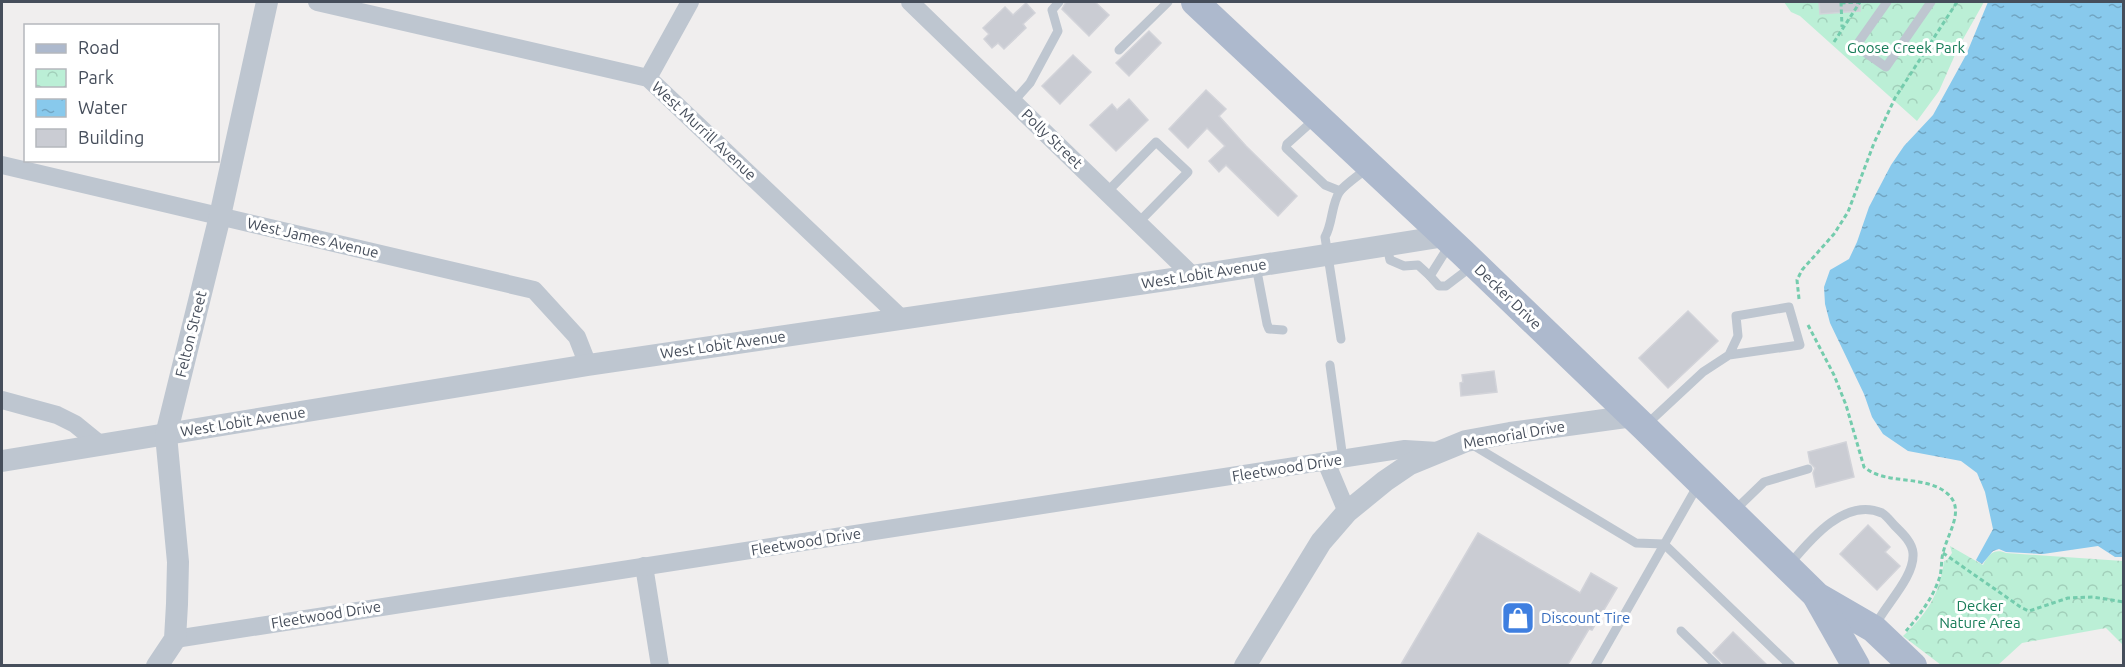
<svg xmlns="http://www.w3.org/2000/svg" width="2125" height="667" font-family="Ubuntu,sans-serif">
	<defs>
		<pattern id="park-crowns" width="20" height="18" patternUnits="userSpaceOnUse" patternTransform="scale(1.5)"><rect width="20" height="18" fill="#bbefd6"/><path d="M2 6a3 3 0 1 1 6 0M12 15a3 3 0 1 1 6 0" fill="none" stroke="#a2cfba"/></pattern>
		<pattern id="water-ripples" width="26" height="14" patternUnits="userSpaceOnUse" patternTransform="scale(1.5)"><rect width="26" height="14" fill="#88c9ec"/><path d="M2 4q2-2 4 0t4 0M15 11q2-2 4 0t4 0" fill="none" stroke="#71a5c2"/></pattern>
	</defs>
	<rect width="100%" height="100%" fill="#f0eeee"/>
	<g fill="url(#park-crowns)">
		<path d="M1784,2H1984L1958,48L1939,91L1917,121L1800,16L1791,12Z"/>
		<path d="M1950,546L1983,565C1988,555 1994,548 2006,553L2123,561V645L2106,628L2022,643L1998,665H1941L1903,636C1927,614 1940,594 1944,561L1947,560L1952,553Z"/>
	</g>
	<path fill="url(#water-ripples)" d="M1988,2H2123V557H2115L2098,546L2043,554L2006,552L1999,549L1993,551L1982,564L1976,560L1993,529L1985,492L1977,473L1961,461L1908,451L1883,434L1872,417L1864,394L1830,323L1825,304L1824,287L1830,270L1849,259L1857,242L1869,207L1891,165L1904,146L1933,115L1966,55Z"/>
	<g fill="#caccd3" stroke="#d2d3d9" stroke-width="1.5">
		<path d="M1066,2H1095L1109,15L1089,36L1062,9Z"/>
		<path d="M1819,2H1860V11L1820,14Z"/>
		<path d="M1026,3L1035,13L1023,24L1026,28L1004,49L998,43L992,48L984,39L989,34L983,28L1005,7L1013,15Z"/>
		<path d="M1149,31L1161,43L1129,76L1116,63Z"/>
		<path d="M1073,55L1091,72L1060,104L1042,86Z"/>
		<path d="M1206,90L1226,109L1219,116L1246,146L1297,196L1278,216L1226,165L1219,172L1209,161L1225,146L1207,128L1188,148L1169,129Z"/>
		<path d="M1129,99L1148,120L1116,151L1090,125L1112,104L1117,110Z"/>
		<path d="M1688,311L1718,341L1668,388L1639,358Z"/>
		<path d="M1494,371L1497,392L1461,396L1460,383L1463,382L1462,375Z"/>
		<path d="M1846,442L1854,477L1816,487L1813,473L1815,468L1810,463L1808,452Z"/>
		<path d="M1868,525L1890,547L1885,552L1900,566L1877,590L1840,554Z"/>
		<path d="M1478,533L1580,593L1591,573L1617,588L1592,630L1589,629L1567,666H1400Z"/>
		<path d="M1733,632L1768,666H1726L1713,653Z"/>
	</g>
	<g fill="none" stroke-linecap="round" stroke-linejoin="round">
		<g stroke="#74ccad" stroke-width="3" stroke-dasharray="4.5 3" stroke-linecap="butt">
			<path d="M1841,2L1842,27"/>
			<path d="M1841,3L1859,2"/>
			<path d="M1834,42L1860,2"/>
			<path d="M1799,299L1797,280L1802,270L1834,234L1848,212L1874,143L1895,98L1957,2"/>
			<path d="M1808,325L1834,375L1846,405L1864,467C1885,484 1915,476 1939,488C1970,504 1949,529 1943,553C1941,560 1942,568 1940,576C1934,596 1920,615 1906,631"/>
			<path d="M1943,553L2022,608L2029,611L2068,598L2093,597L2124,602"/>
		</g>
		<g stroke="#bec6d0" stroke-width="9">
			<path d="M1887,2L1856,46L1886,67L1931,2"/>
			<path d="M1119,50L1168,2"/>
			<path d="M1013,102L1030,83L1058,31L1052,10L1059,2"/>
			<path d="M1316,118L1287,144L1286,148L1325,185L1340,191"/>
			<path d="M1107,192L1156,142L1188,172L1138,223"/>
			<path d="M1387,246L1390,260L1404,266L1418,265L1430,276L1450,244"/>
			<path d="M1256,266L1267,324L1269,329L1283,330"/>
			<path d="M1430,276L1439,286H1446L1471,267"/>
			<path d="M1341,339L1325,237C1333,223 1331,204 1340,191C1347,183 1358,176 1366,169"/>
			<path d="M1330,365L1343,459"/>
			<path d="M1646,425L1703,372L1729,355L1738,336L1736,316L1789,307L1800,345L1729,355"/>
			<path d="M1471,444L1636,543L1664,544L1791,666"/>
			<path d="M1734,511L1764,482L1808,469"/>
			<path d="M1790,564C1810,540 1845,497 1882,513C1887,516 1891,522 1895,526C1902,533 1912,542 1913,553C1915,577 1885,605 1875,626"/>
			<path d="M1681,631L1717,666"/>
			<path d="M1595,666L1698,485"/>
		</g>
		<g stroke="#bec6d0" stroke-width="18">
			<path d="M317,2L648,78L902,319"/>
			<path d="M910,2L1193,276"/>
			<path d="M648,78L690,2"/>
			<path d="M2,165L534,290L577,337L588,365"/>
			<path d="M2,400L57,415L75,424L102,446"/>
			<path d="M1326,462L1347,512"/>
			<path d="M644,566L660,666"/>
			<path d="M175,639L1405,449L1438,451"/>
		</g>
		<g stroke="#bec6d0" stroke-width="22">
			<path d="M2,461L588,365L1193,276L1445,236"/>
			<path d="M157,666L175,639L177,604L178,562L166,435L220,216L267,2"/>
			<path d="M1245,666L1321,542L1347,512L1385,481L1410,464L1466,441L1510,433L1633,416"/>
		</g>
		<g stroke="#adb9cd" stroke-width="28">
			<path d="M1195,2L1463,253L1644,427L1817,596L1874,629L1913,666"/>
			<path d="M1817,597L1856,666"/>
		</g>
	</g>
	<defs>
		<g id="shop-square" transform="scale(1.725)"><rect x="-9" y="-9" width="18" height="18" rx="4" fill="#3f7fe0" stroke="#fff"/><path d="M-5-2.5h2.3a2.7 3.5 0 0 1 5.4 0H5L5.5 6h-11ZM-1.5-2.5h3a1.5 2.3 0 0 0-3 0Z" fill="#fff"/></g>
	</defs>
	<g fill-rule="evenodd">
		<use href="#shop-square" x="1518" y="618"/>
	</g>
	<g text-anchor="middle" stroke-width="6" stroke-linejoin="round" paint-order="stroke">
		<g font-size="15" fill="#177c58" stroke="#fff">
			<text x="1906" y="53">Goose Creek Park</text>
			<text x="1980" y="611">Decker<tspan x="1980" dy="17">Nature Area</tspan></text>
		</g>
		<g font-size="15" fill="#464e5b" stroke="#fff">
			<text transform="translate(704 131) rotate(43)" y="5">West Murrill Avenue</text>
			<text transform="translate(1052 139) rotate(44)" y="5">Polly Street</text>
			<text transform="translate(313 238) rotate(13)" y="5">West James Avenue</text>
			<text transform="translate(1204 274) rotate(-9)" y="5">West Lobit Avenue</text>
			<text transform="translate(1508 297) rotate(44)" y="5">Decker Drive</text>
			<text transform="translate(191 334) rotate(-76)" y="5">Felton Street</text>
			<text transform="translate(723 345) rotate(-8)" y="5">West Lobit Avenue</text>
			<text transform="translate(243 422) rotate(-9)" y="5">West Lobit Avenue</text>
			<text transform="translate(1514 435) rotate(-10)" y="5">Memorial Drive</text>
			<text transform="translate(1287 468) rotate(-9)" y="5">Fleetwood Drive</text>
			<text transform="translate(806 542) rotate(-9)" y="5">Fleetwood Drive</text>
			<text transform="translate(326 615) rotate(-9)" y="5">Fleetwood Drive</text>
		</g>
		<g font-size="15" fill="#366cbe" stroke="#fff" text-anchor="start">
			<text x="1541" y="623">Discount Tire</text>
		</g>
	</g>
	<rect width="2125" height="667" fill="none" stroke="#464e5b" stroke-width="6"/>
	<rect x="24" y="24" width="195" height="138" fill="#ffffff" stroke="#b5b8bd" stroke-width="1.5"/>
	<rect x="36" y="44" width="30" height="9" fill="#adb9cd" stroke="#b5b8bd" stroke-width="1.5"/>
	<text x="78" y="54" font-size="18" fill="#464e5b">Road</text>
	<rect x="36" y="69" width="30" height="18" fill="url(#park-crowns)" stroke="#b5b8bd" stroke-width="1.5"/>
	<text x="78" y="84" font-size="18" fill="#464e5b">Park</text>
	<rect x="36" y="99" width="30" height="18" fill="url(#water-ripples)" stroke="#b5b8bd" stroke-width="1.5"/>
	<text x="78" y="114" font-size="18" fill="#464e5b">Water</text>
	<rect x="36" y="129" width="30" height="18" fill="#caccd3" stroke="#b5b8bd" stroke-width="1.5"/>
	<text x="78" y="144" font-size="18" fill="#464e5b">Building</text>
</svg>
